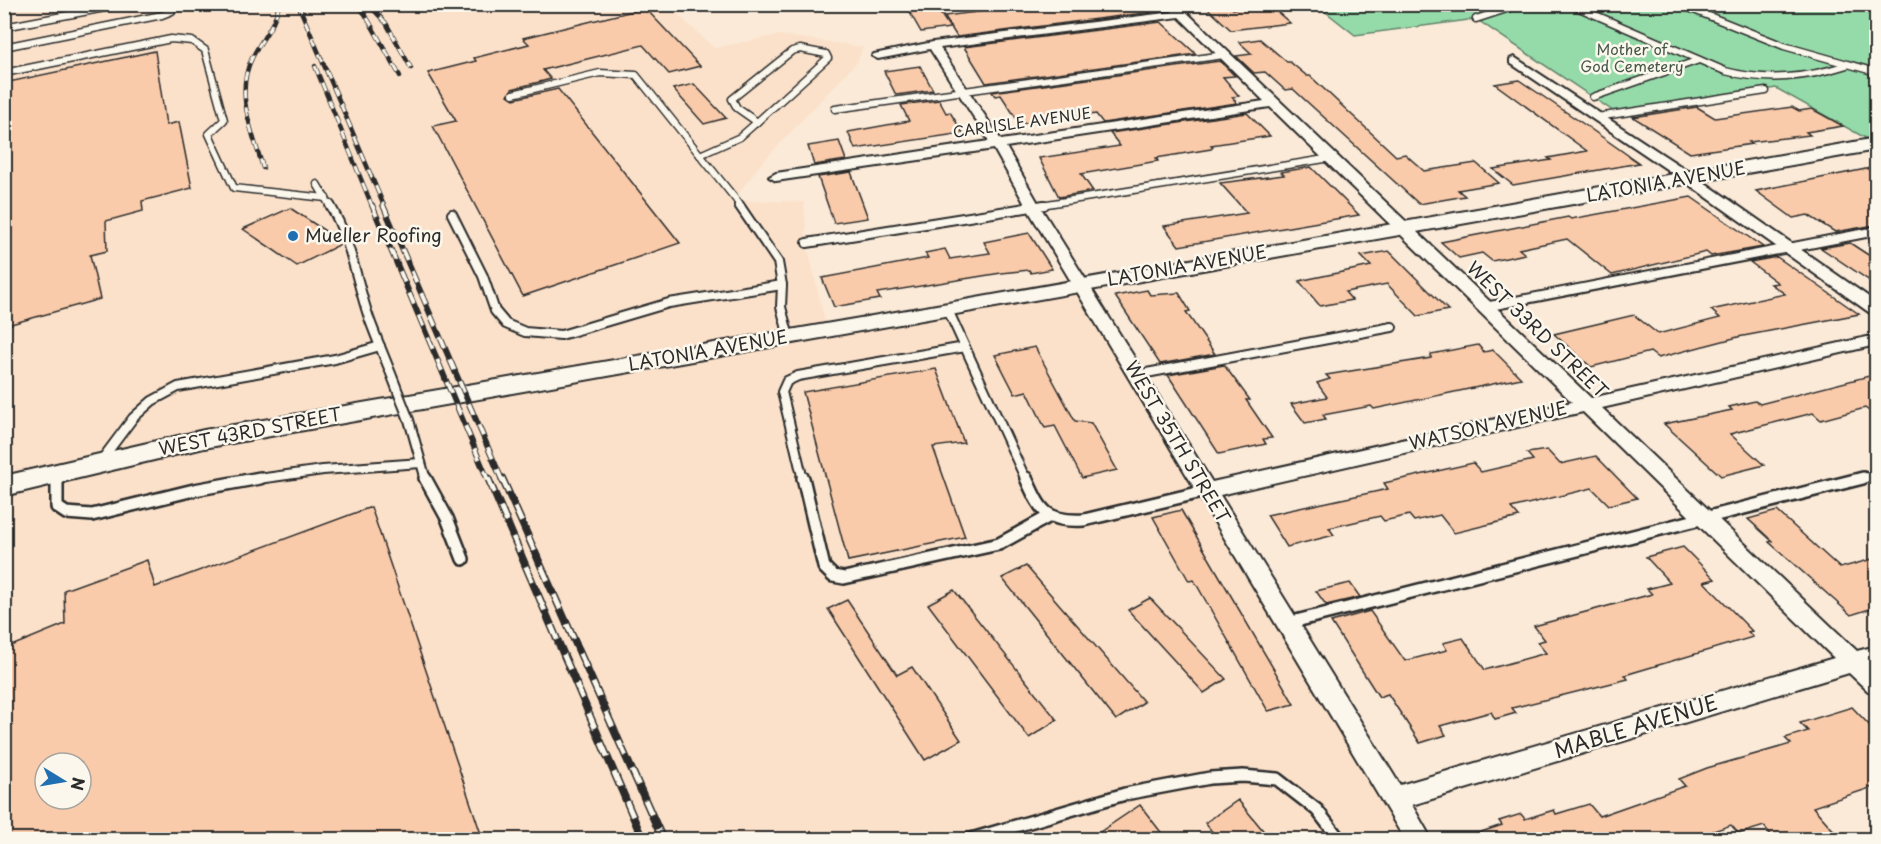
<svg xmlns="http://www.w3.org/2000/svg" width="1881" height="844" font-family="'Playpen Sans',sans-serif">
	<rect width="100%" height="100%" fill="#fbead8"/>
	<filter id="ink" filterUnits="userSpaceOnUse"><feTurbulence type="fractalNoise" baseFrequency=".0167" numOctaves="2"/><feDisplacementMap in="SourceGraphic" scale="12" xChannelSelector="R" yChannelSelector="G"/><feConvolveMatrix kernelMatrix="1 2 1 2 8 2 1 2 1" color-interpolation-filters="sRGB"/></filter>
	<g filter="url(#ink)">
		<path fill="#fbe1ca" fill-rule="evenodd" d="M5,4H662L670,7L714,48L779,35L863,47L858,61L759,166L734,200L804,202L807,244L827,330L1081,285L1420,840H5ZM45,763H81V799H45Z"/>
		<path fill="#95dba9" stroke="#60836a" stroke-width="1.5" d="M1317,5H1876V144L1776,88L1619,115L1476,19L1355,35Z"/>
		<g fill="#facbaa" stroke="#2b2b2b" stroke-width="1.5" fill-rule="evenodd">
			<path d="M905,4H934L950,28L921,32Z"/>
			<path d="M994,4H1144L1152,12L957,37L944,16L994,10L991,7H996Z"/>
			<path d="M1203,4H1228L1233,9L1268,4L1290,23L1231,30Z"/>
			<path d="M645,8L700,66L669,74L643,45L543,70L551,79L512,89L508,95L514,99L558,89L680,243L523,296L433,126L456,121L428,73L476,61L474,58L529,44L523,38Z"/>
			<path d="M1161,22L1196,54L986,83L964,47Z"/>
			<path d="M1260,39L1287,62H1290L1307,76H1310L1396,156L1405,154L1424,171L1476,163L1499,183L1458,190L1465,196L1419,204L1293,89L1285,90L1265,72L1254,73L1236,56L1252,54L1239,42Z"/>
			<path d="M155,51L166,125L179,122L192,188L142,201L143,211L106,221L107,251L90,255L100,299L4,326V83Z"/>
			<path d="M1220,61L1235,76L1223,77L1239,96L1232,97L1237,103L1103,123L1096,114L1020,124L1001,95L995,96L992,92Z"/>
			<path d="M920,66L933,90L896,95L884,71Z"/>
			<path d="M1519,80L1585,125L1639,163L1513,185L1493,169L1551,160L1548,158L1587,151L1495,84Z"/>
			<path d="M694,84L726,118L704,124L673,89Z"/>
			<path d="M939,100L946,113L950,112L963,133L855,149L848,132L909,121L901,105Z"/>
			<path d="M1697,107L1715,118L1792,107L1799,111L1812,109L1843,126L1806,132L1810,135L1749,142L1752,144L1690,153L1633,117Z"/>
			<path d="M1247,113L1270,136L1211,145L1213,147L1211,149L1156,158L1158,161L1081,174L1093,191L1059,197L1039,158L1120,146L1110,133Z"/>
			<path d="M839,141L846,160L814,165L808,146Z"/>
			<path d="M1311,167L1359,215L1179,246L1164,226L1247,213L1220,183L1284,175L1281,172Z"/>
			<path d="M1876,167L1875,225L1835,232L1808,215L1793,218L1756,191Z"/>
			<path d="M851,172L868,218L834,223L818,177Z"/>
			<path d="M1691,197L1763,247L1711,256L1706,252L1612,275L1567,239L1519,249L1525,254L1492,261L1482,253L1459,258L1441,242L1568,217L1571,219Z"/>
			<path d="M290,208L339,240L341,244L297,266L243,229Z"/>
			<path d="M1029,233L1052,269L1031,273L1029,270L1001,273L877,293L880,299L834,307L822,278L928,258L925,253L945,249L950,259L990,253L984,242Z"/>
			<path d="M1850,243L1876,260V285L1821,248Z"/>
			<path d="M1389,251L1448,310L1418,316L1387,284L1345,292L1352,300L1320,306L1299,281L1371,266L1361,256Z"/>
			<path d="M1777,257L1859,314L1738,337L1658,358L1650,352L1591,367L1554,334L1634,315L1658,334L1720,318L1711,310L1785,294L1771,284L1778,283L1750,262Z"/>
			<path d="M1147,290L1150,295L1179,293L1190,311L1186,312L1215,354L1160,364L1115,296Z"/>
			<path d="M1478,345L1484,352L1493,350L1521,378L1374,409L1371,406L1323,415L1326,419L1305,423L1291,404L1327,397L1317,383L1330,379L1326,375L1431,358V354Z"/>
			<path d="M1035,347L1075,421L1091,423L1117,470L1082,478L1055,426L1045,428L1027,391L1015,394L995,355Z"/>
			<path d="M1224,365L1250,400H1246L1272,438L1263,439L1266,444L1219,454L1168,375Z"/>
			<path d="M936,369L964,443L933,447L965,537L848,561L803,392Z"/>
			<path d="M1869,376L1876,382V416L1865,408L1821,420L1813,413L1730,434L1764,465L1721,476L1664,424L1732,410L1729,407L1755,401L1760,404Z"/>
			<path d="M1547,450L1560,464L1596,456L1637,498L1609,505L1592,488L1511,508L1519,517L1454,533L1440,515L1414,521L1409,515L1384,521L1380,516L1329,528L1334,535L1287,547L1267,515L1388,489L1384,483L1473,463L1481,472L1533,460L1527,453Z"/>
			<path d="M371,507L483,840H4V649L65,624L64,590L147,560L155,587ZM45,763H81V799H45Z"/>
			<path d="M1181,510L1294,704L1268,711L1194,580L1189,581L1153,517Z"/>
			<path d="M1777,511L1840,568L1876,558V607L1851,615L1769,542L1772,541L1748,519Z"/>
			<path d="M1683,547L1715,579L1704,582L1752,631L1748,632L1753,637L1625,675L1628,679L1512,708L1516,713L1495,719L1491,712L1440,726L1446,735L1420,743L1388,694L1379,697L1331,622L1370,611L1405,661L1447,650L1443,643L1463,638L1485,670L1546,653L1537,642L1545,640L1534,626L1652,594L1647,589L1670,583L1646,557Z"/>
			<path d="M1026,566L1144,702L1116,720L1002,578Z"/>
			<path d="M1350,583L1360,597L1326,605L1316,591Z"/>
			<path d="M954,590L1057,720L1029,738L928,604Z"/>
			<path d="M1150,598L1226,679L1204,693L1128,610Z"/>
			<path d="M847,600L897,675L912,667L961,740L925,760L828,609Z"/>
			<path d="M1852,707L1876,732V786L1813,807L1842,840H1775L1764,826L1739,834L1731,825L1687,840H1470L1469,836L1502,825L1499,821L1521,814L1525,819L1554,810L1556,814L1589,804L1599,816L1685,786L1679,779L1707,768L1791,744L1785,738L1808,731L1800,723Z"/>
			<path d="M1238,800L1271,840H1219L1205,823Z"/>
			<path d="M1140,805L1167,840H1088Z"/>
		</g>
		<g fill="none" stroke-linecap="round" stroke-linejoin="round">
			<g stroke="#2b2b2b" stroke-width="9">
				<g id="lane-far2">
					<path d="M1570,4L1725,71C1767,82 1806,78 1847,65"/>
					<path d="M1679,4L1784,46L1876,72"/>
					<path d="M1476,19L1522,4"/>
					<path d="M4,27L126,4"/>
					<path d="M4,47L162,15L172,11L171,4"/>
					<path d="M800,49L826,54L828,58L757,122L737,108L732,99L792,51Z"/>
					<path d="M4,73L171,39L192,41L205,50L224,120L209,134L234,188L326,198"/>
					<path d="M513,94L600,73L636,75L741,206"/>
					<path d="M1593,97L1699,60"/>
					<path d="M835,109L1224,55"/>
					<path d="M1597,117L1766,91"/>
					<path d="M700,155L740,137L757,122"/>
					<path d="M317,184L330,206"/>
					<path d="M1035,206L1331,158"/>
				</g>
			</g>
			<g stroke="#2b2b2b" stroke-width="12">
				<g id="lane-far1">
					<path d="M330,205C351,240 356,280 369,318C378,343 389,367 398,392"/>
					<path d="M739,205L778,262L782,285L781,307L789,337"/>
					<path d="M452,214L483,276L495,311L506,324L525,332L561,335L669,303L782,285"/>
					<path d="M807,243L1044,205"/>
					<path d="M1485,307L1876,231"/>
					<path d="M948,310L1026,480"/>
					<path d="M1136,375L1392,327"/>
					<path d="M409,420L426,480"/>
					<path d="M100,462L133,418L152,401L178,387L335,359L380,346"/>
					<path d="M57,472V480"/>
					<path d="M251,480L323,470L421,463"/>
					<path d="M803,480L782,392L787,381L798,376L965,347"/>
					<path d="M1857,480L1876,475"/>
				</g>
			</g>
			<g stroke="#2b2b2b" stroke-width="16">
				<g id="lane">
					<path d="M57,478V507L66,513L92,515L194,490L260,478"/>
					<path d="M425,478L447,518L463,559"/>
					<path d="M803,478L824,567L833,576L844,578L999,544L1048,517"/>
					<path d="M1026,478C1041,511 1045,522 1084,520L1206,491"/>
					<path d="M1288,623L1863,478"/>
					<path d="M968,840L1125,794L1210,778L1243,776L1277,779L1317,810L1340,840"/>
				</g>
			</g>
			<g stroke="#2b2b2b" stroke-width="4">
				<g id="street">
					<path d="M1166,4H1178L1591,398L1876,335V345L1602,408L1857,651L1876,646V664L1872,666L1876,670V694L1868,691L1849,673L1412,805L1432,840H1405L1027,208L994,149L776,181L769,177L776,173L989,141L930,49L878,59L872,56L874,54L933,42L1173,12ZM1179,17L1264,101L1001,140L940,48ZM1270,107L1572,402L1212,482L1041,208L1006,147ZM1583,412L1834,658L1400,785L1220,495Z"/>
					<path d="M1514,57L1694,175L1876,302V314L1870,313L1684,181L1510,63V59Z"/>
				</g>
			</g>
			<g stroke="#2b2b2b" stroke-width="4">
				<path id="secondary" d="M1876,138V150L204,448L4,496V476L204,430L948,303Z"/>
			</g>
			<use href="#lane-far2" stroke="#fbf7ec" stroke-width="6"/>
			<use href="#lane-far1" stroke="#fbf7ec" stroke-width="8"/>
			<use href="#lane" stroke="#fbf7ec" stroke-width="11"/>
			<use href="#street" fill="#fbf7ec" fill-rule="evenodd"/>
			<use href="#secondary" fill="#fbf7ec" fill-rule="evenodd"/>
			<g stroke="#2b2b2b" stroke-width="4.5">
				<g id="rail-far2">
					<path d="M298,4L384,206"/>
					<path d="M356,4L365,14L400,76"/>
					<path d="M368,4L386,23L411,68"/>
					<path d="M315,66L372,206"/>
					<path d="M263,168C253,133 234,94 252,58C261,39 275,26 279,4"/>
				</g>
			</g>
			<g stroke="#2b2b2b" stroke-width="6">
				<g id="rail-far1">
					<path d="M372,205L488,480"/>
					<path d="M383,205L502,480"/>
				</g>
			</g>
			<g stroke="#2b2b2b" stroke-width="8">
				<g id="rail">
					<path d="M488,478L643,840"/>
					<path d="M502,478L663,840"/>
				</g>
			</g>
			<use href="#rail-far2" stroke="#fbf7ec" stroke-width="3" stroke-dasharray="9" stroke-linecap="butt"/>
			<use href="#rail-far1" stroke="#fbf7ec" stroke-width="4" stroke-dasharray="12" stroke-linecap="butt"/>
			<use href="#rail" stroke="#fbf7ec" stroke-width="5" stroke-dasharray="16" stroke-linecap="butt"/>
			<g stroke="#2b2b2b" stroke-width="12" stroke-linecap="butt">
				<path id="lane-bridge" d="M398,392L409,420"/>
			</g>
			<use href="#lane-bridge" stroke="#fbf7ec" stroke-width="8"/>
		</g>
	</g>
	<circle fill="#1f6fb2" stroke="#fbf7ec" stroke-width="2" cx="293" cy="236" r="6"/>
	<g text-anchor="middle" stroke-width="5" stroke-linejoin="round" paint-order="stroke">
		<g font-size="15" fill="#46574a" stroke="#fbf7ec">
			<text x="1632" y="55">Mother of<tspan x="1632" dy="17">God Cemetery</tspan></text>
		</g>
		<g font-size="15" fill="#2b2b2b" stroke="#fbf7ec">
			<text transform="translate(1022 123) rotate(-8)" y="5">CARLISLE AVENUE</text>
		</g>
		<g font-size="18" fill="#2b2b2b" stroke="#fbf7ec">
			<text transform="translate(1666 182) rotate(-10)" y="6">LATONIA AVENUE</text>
			<text transform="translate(1187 266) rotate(-10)" y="6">LATONIA AVENUE</text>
			<text transform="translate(1537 330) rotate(44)" y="6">WEST 33RD STREET</text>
			<text transform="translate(708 351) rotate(-10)" y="6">LATONIA AVENUE</text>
			<text transform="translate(1488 426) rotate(-13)" y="6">WATSON AVENUE</text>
			<text transform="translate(250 432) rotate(-11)" y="6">WEST 43RD STREET</text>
			<text transform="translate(1177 442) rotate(59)" y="6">WEST 35TH STREET</text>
		</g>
		<g font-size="18" fill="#2b2b2b" stroke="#fbf7ec" text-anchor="start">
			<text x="305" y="242">Mueller Roofing</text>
		</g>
		<g font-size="21" fill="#2b2b2b" stroke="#fbf7ec">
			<text transform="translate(1636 727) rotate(-17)" y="7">MABLE AVENUE</text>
		</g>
	</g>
	<rect width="1881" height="844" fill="none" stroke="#fbf7ec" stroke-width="24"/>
	<rect x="12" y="12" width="1857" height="820" fill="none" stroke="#2b2b2b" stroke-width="2" filter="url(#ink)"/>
	<g transform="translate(63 781) rotate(101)"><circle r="28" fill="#fbf7ec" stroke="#a8a59f" stroke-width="1.5"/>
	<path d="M0-4.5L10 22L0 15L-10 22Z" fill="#1f6fb2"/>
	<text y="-9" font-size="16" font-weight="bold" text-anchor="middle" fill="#2b2b2b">N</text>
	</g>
</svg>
